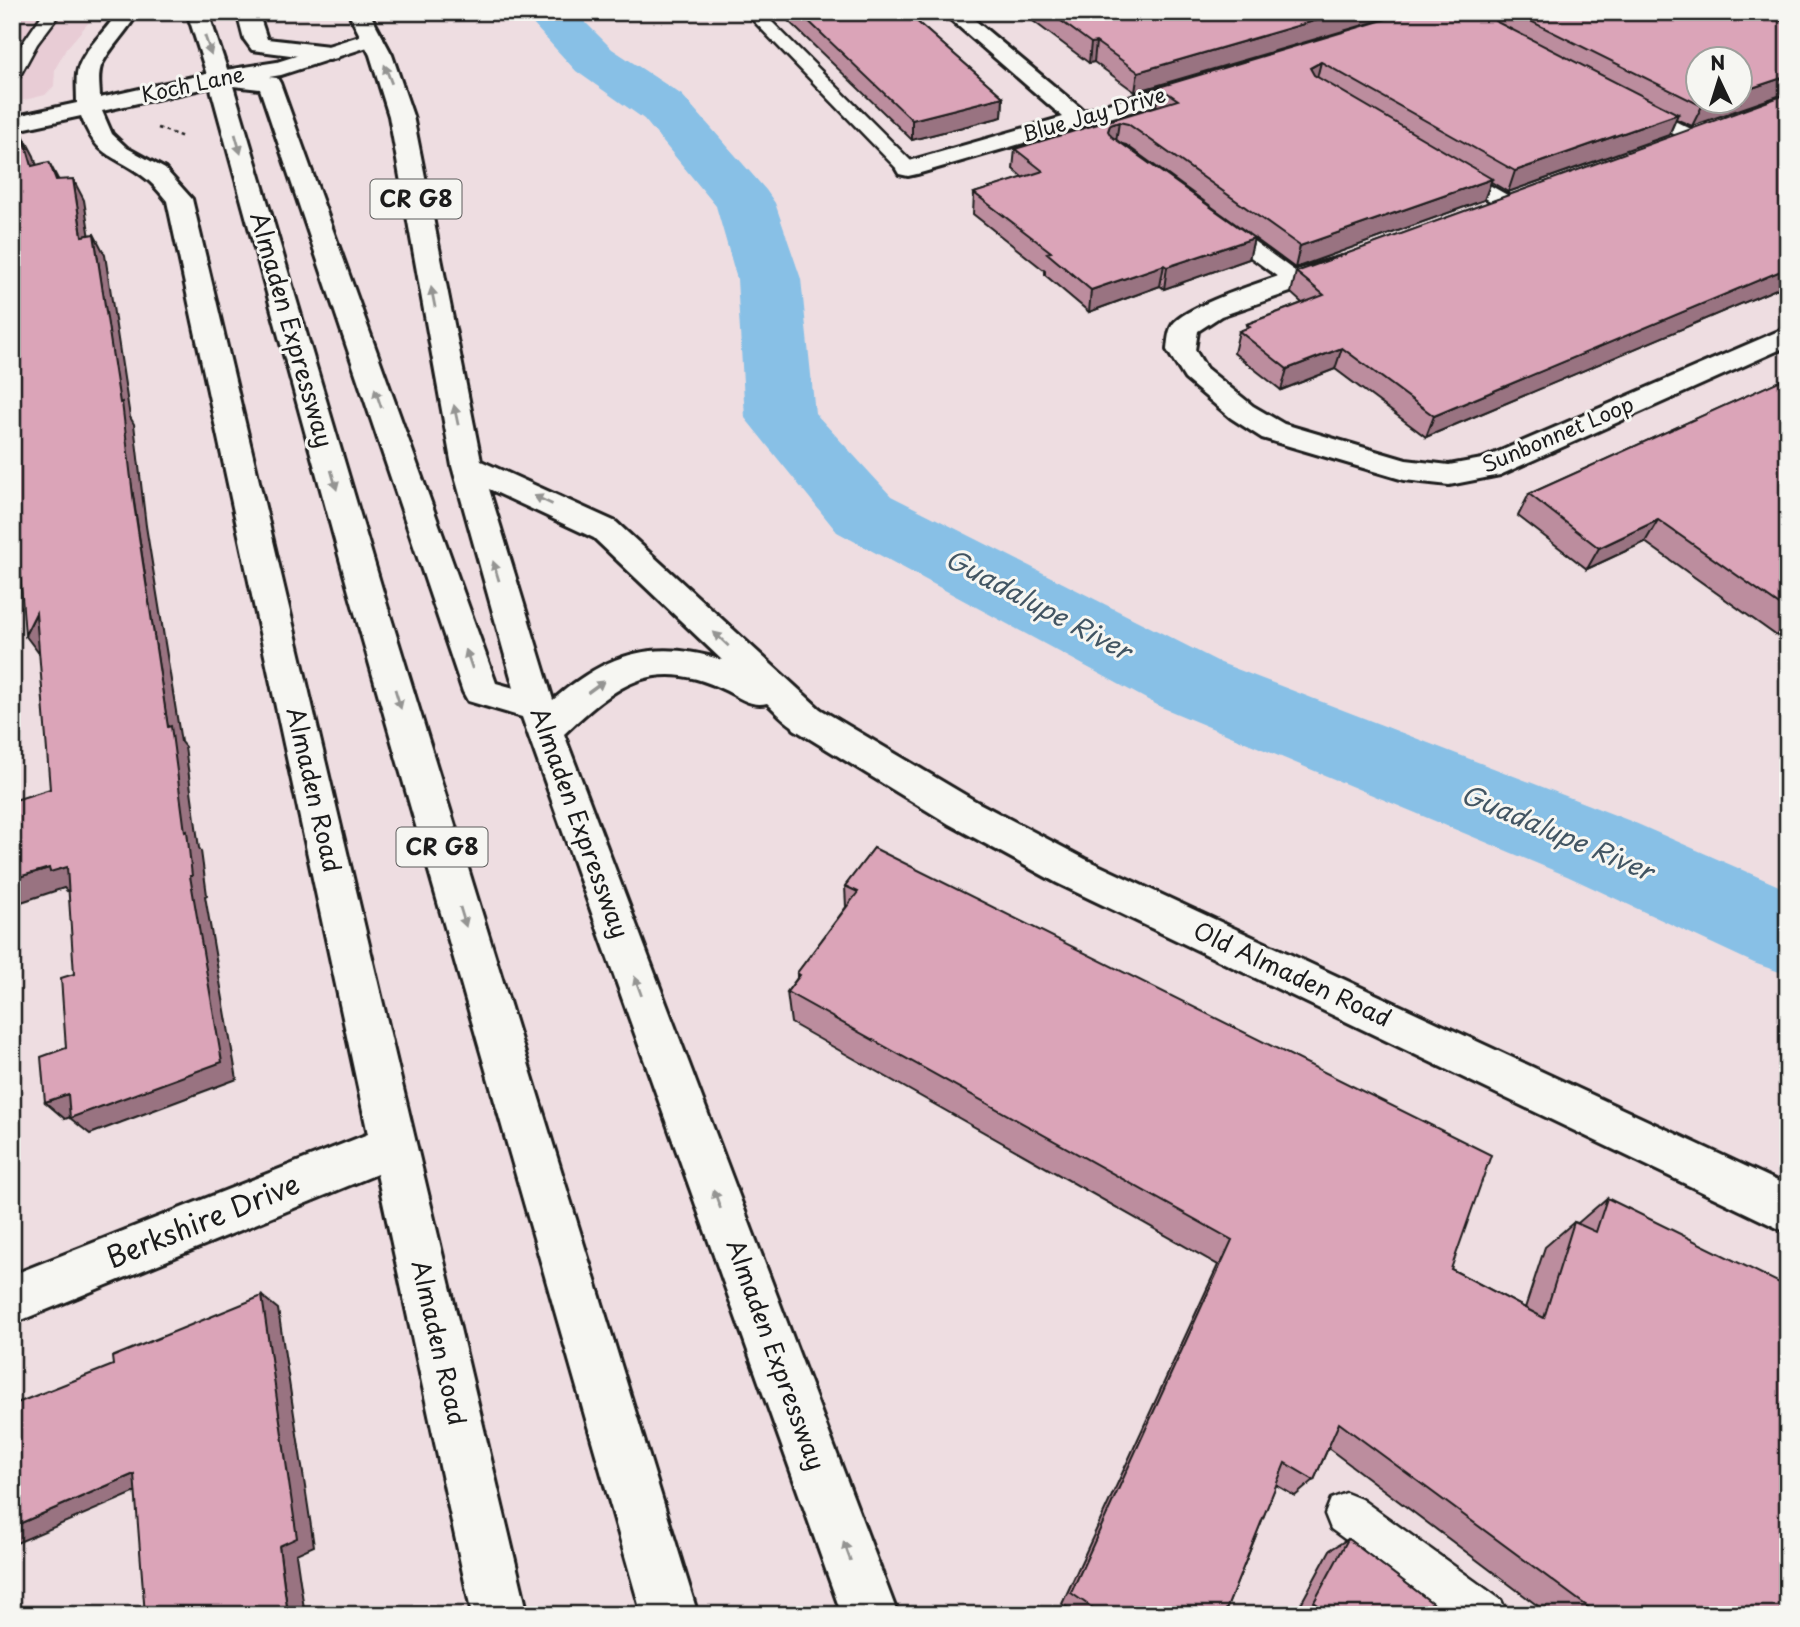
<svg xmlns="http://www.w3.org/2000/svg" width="1800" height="1627" font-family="'Playpen Sans',sans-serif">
	<rect width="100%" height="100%" fill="#eedde1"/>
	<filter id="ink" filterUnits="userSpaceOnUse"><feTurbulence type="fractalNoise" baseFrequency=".0143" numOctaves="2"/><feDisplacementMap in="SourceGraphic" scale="14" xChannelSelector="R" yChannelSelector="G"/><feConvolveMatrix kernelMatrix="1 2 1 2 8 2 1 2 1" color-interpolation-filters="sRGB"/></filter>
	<g filter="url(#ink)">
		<path fill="#e8ccd5" d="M12,12H95V15L66,49L55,69L54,86L45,95L12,103Z"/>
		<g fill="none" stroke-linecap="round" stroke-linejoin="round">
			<path fill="#88c0e6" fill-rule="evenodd" d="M522,12H575L612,49L682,95L766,190L775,203L801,279L815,413L891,496L1221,663L1633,822L1788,890V975L1754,963L1567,876L1161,707L837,532L745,418L737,279L716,206L644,119L576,71Z"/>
			<g stroke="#1c1c1c" stroke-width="5">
				<g id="service">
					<path d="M44,12H61L37,44L18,79L12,80V59Z"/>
					<path d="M745,12H762L915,165L917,169L915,173H901Z"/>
					<path d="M1636,102L1699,133L1702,137L1693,142L1687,141L1630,111L1627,107Z"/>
					<path d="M1452,164L1516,200L1519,204L1516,208H1502L1445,174L1443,170L1445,166Z"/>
					<path d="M1219,219L1226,221L1303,277L1306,281L1303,285H1289L1212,229L1209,225L1212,221Z"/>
					<path d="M1346,1493L1361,1499L1501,1600L1508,1615H1449L1331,1529L1325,1514L1331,1499Z"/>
				</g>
			</g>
			<g stroke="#1c1c1c" stroke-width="6">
				<g id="minor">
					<path d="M117,12H138C128,31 111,46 102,64C97,74 100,87 100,98L219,71L277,62L372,32L380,33L383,38L380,43L281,75L219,85L102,111L112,134L127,148L165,169L192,199L528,1615H472L377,1174L12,1324V1275L368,1134L167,201C161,194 155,186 148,180C115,152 99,163 81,116L12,131V117L77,103C77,93 76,83 77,74C80,51 107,32 117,12Z"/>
					<path d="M942,12H965L1084,111L1208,75L1216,77L1219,82L1216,87L917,174L908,176L899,174L896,169L899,164L1063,117Z"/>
					<path d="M1342,257L1351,259L1355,265L1351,271L1221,316L1198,331L1195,350L1206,368L1253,406L1284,424L1406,460L1449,465L1482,459L1788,327V346L1500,475L1449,485L1404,480L1262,438L1231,418L1185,379L1167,350C1168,342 1168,331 1173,324C1188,302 1312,265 1342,257Z"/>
					<path d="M807,705L820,709L977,802L1085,859L1788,1186V1233L1057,883L949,824L794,729L789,719L794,709Z"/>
				</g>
			</g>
			<g stroke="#1c1c1c" stroke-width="6">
				<g id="primary">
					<path d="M187,12H208L228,72L277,78L280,83L496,683L514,688L452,466L389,116L370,55L348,12H369L392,55L413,116L481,461L616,522L820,709L825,719L820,729C795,736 784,719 767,703C752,707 740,698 727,691C655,655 617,684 564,734L898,1615H842L522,717L468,701L463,692L260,89L233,86L383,592L698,1615H642L349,592L208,78ZM489,489L594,538L722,660C654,638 606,654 553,700Z"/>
					<path d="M237,12H258L267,39L329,46L337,48L340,53L337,58L329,60L252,50L244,39Z"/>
				</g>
			</g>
			<path stroke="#1c1c1c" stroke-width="2.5" stroke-dasharray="3.5 3.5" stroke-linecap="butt" d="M158,128L183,137"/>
			<use href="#service" fill="#f6f6f2" fill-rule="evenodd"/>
			<use href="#minor" fill="#f6f6f2" fill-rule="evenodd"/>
			<use href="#primary" fill="#f6f6f2" fill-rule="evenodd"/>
		</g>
		<g fill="#bc8d9e" stroke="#1c1c1c" stroke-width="2" fill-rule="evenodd">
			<path d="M779,12H906L1003,97L1002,117L912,140Z"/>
			<path d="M1021,12H1408L1135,92L1094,62L1089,63Z"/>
			<path d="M1410,12H1788V93L1692,126L1676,119L1669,135L1508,192L1491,182L1484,200L1295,268L1254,238L1249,259L1164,289L1160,286L1089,312L1045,275V271L973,214L974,193L1023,178L1013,169L1015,149L1156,107L1159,87ZM1122,144L1126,145L1248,233Z"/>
			<path d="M1788,95V284L1426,437L1335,369L1281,390L1234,353L1239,331L1246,329L1247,324L1302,303L1291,293L1296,272Z"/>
			<path d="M1788,377V630L1777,636L1645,542L1587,569L1518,516L1529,494Z"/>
			<path d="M874,848L1451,1269L1525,1308L1545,1247L1574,1222L1578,1223L1607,1198L1788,1615H1550L1328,1448L1314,1480L1295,1496L1276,1485L1224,1615H1079L1062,1604L1218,1265L791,1023L787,992L797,978V973L846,907L845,886Z"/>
			<path d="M1348,1539L1448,1615H1302L1297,1611L1330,1550Z"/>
		</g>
		<g fill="#997381" stroke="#1c1c1c" stroke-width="2">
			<path d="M1345,12H1408L1135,92L1138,72Z"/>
			<path d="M1494,12H1499L1495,27L1492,14Z"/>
			<path d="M1096,42L1094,62L1089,63L1091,43Z"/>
			<path d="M1321,62L1316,82L1310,68Z"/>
			<path d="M1788,76L1787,93L1692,126L1702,106L1714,102H1740V92Z"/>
			<path d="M1003,97L1002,117L912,140V120Z"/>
			<path d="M1678,114L1669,135L1508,192L1515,171Z"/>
			<path d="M1119,122L1116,142L1106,152L1108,131L1110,125Z"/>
			<path d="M15,125L27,148L23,135L34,156L43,187L32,166Z"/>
			<path d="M49,162L60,183L56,180Z"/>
			<path d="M73,179L84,200L93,257L82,236Z"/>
			<path d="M1492,179L1484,200L1295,268L1300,246Z"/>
			<path d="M94,234L105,255L130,417L134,424L146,526L181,742L185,747L199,848L201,851L207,895L205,896L237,1079L90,1134L70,1118L190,876Z"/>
			<path d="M1254,238L1249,259L1164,289L1167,267Z"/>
			<path d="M1164,265L1160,286L1089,312L1091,290Z"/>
			<path d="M1788,268V284L1426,437L1434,416Z"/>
			<path d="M1342,348L1335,369L1281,390L1287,369Z"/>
			<path d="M1658,520L1645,542L1587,569L1599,548Z"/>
			<path d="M17,533L32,555L14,560L12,557V534Z"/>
			<path d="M36,613L41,656L25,635Z"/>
			<path d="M1788,621V630L1777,636Z"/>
			<path d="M67,867L84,886L67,891L64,888L12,905V879L49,868Z"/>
			<path d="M68,1094L88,1110L65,1119L45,1102Z"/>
			<path d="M262,1296L278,1309L314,1546L296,1554L305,1615H288L279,1546Z"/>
			<path d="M134,1474L155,1484L12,1545V1527Z"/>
		</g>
		<g fill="#dba4b8" stroke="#1c1c1c" stroke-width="2">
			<path d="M799,12H906L1003,97L912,120Z"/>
			<path d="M1049,12H1345L1138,72L1096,42L1091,43Z"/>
			<path d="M1410,12H1494L1492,14L1495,21L1678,114L1515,171L1321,62L1310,68L1314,75L1492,179L1300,246L1128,124L1119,122L1110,125L1108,131L1111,136L1254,238L1167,267L1164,265L1091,290L1047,253L1051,252L974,193L1043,171L1015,149L1178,100L1159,87Z"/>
			<path d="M1512,12H1761L1788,24V76L1740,92V60H1698V102H1714L1702,106Z"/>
			<path d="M1788,94V268L1434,416L1342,348L1287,369L1239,331L1250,327L1247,324L1324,295L1296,272Z"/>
			<path d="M15,125L19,136L23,135L32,166L49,162L56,180L73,179L82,236L94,234L120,403L122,402L134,504L168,727L171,726L185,832L187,831L192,876H190L222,1062L70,1118L68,1094L45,1102L41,1057L66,1048L61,978L74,974L67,867L50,872L49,868L12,879V801L50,789L36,613L25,635L17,533L12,534V126Z"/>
			<path d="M1788,377V611L1658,520L1599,548L1529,494Z"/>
			<path d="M874,848L1491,1155L1451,1269L1544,1318L1574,1222L1596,1232L1607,1198L1788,1287V1615H1599L1339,1423L1314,1480L1285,1463L1224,1615H1103L1071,1593L1232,1240L787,992L800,975L797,973L858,892L845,886Z"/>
			<path d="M262,1296L297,1538L279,1546L288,1615H145L134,1474L12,1527V1405L113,1365L112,1357Z"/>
			<path d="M1348,1539L1448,1615H1322L1325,1610L1314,1602Z"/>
		</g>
		<defs><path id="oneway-solid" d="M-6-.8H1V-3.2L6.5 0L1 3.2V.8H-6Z" transform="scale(1.75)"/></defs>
		<g fill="#949492">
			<use href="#oneway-solid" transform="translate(208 45) rotate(71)"/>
			<use href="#oneway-solid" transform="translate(388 74) rotate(-111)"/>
			<use href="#oneway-solid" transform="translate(238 144) rotate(74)"/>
			<use href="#oneway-solid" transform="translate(433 297) rotate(-101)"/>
			<use href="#oneway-solid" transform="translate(378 398) rotate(-109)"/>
			<use href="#oneway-solid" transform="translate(456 415) rotate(-102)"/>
			<use href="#oneway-solid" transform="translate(334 480) rotate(74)"/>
			<use href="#oneway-solid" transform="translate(543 500) rotate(-155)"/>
			<use href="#oneway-solid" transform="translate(496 571) rotate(-107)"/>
			<use href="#oneway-solid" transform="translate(721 639) rotate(-137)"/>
			<use href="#oneway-solid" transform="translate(469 659) rotate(-109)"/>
			<use href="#oneway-solid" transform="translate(596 687) rotate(-36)"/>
			<use href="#oneway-solid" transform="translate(398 699) rotate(73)"/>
			<use href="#oneway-solid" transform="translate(463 917) rotate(73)"/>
			<use href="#oneway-solid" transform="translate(638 986) rotate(-110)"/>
			<use href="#oneway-solid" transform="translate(717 1199) rotate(-110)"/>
			<use href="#oneway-solid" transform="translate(847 1551) rotate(-110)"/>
		</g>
	</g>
	<g text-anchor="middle" stroke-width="6" stroke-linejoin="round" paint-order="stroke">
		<g font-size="21" fill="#1c1c1c" stroke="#f6f6f2">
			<text transform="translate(193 85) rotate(-12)" y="7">Koch Lane</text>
			<text transform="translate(1094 115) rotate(-16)" y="7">Blue Jay Drive</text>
			<text transform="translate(1558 435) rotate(-23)" y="7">Sunbonnet Loop</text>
		</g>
		<g fill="#f6f6f2" stroke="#5d5d5c" stroke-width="2">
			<rect x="370.5" y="179.5" width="91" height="39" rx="5"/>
			<rect x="396.5" y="827.5" width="91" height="39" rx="5"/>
		</g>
		<g font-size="23" font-weight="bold" fill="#1c1c1c">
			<text x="416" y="207">CR G8</text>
			<text x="442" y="855">CR G8</text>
		</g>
		<g font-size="24" fill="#1c1c1c" stroke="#f6f6f2">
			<text transform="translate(291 330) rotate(74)" y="8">Almaden Expressway</text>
			<text transform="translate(313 790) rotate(77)" y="8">Almaden Road</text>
			<text transform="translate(579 823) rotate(70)" y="8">Almaden Expressway</text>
			<text transform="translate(1292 975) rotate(25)" y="8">Old Almaden Road</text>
			<text transform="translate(438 1343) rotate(77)" y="8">Almaden Road</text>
			<text transform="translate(775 1355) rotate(70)" y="8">Almaden Expressway</text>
		</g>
		<g font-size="26" font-style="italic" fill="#425563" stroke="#f6f6f2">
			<text transform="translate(1038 605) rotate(28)" y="9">Guadalupe River</text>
			<text transform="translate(1557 833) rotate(23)" y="9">Guadalupe River</text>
		</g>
		<g font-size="28" fill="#1c1c1c" stroke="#f6f6f2">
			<text transform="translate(203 1221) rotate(-22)" y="10">Berkshire Drive</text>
		</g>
	</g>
	<rect width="1800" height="1627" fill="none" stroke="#f6f6f2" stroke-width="42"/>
	<rect x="21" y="21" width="1758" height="1585" fill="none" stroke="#1c1c1c" stroke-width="2.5" filter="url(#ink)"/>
	<g transform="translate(1719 80) rotate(356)"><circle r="33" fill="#f6f6f2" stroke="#9f9f9c" stroke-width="2"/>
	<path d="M0-5L12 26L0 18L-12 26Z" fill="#1c1c1c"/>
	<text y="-10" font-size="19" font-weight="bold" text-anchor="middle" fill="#1c1c1c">N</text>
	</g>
</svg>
